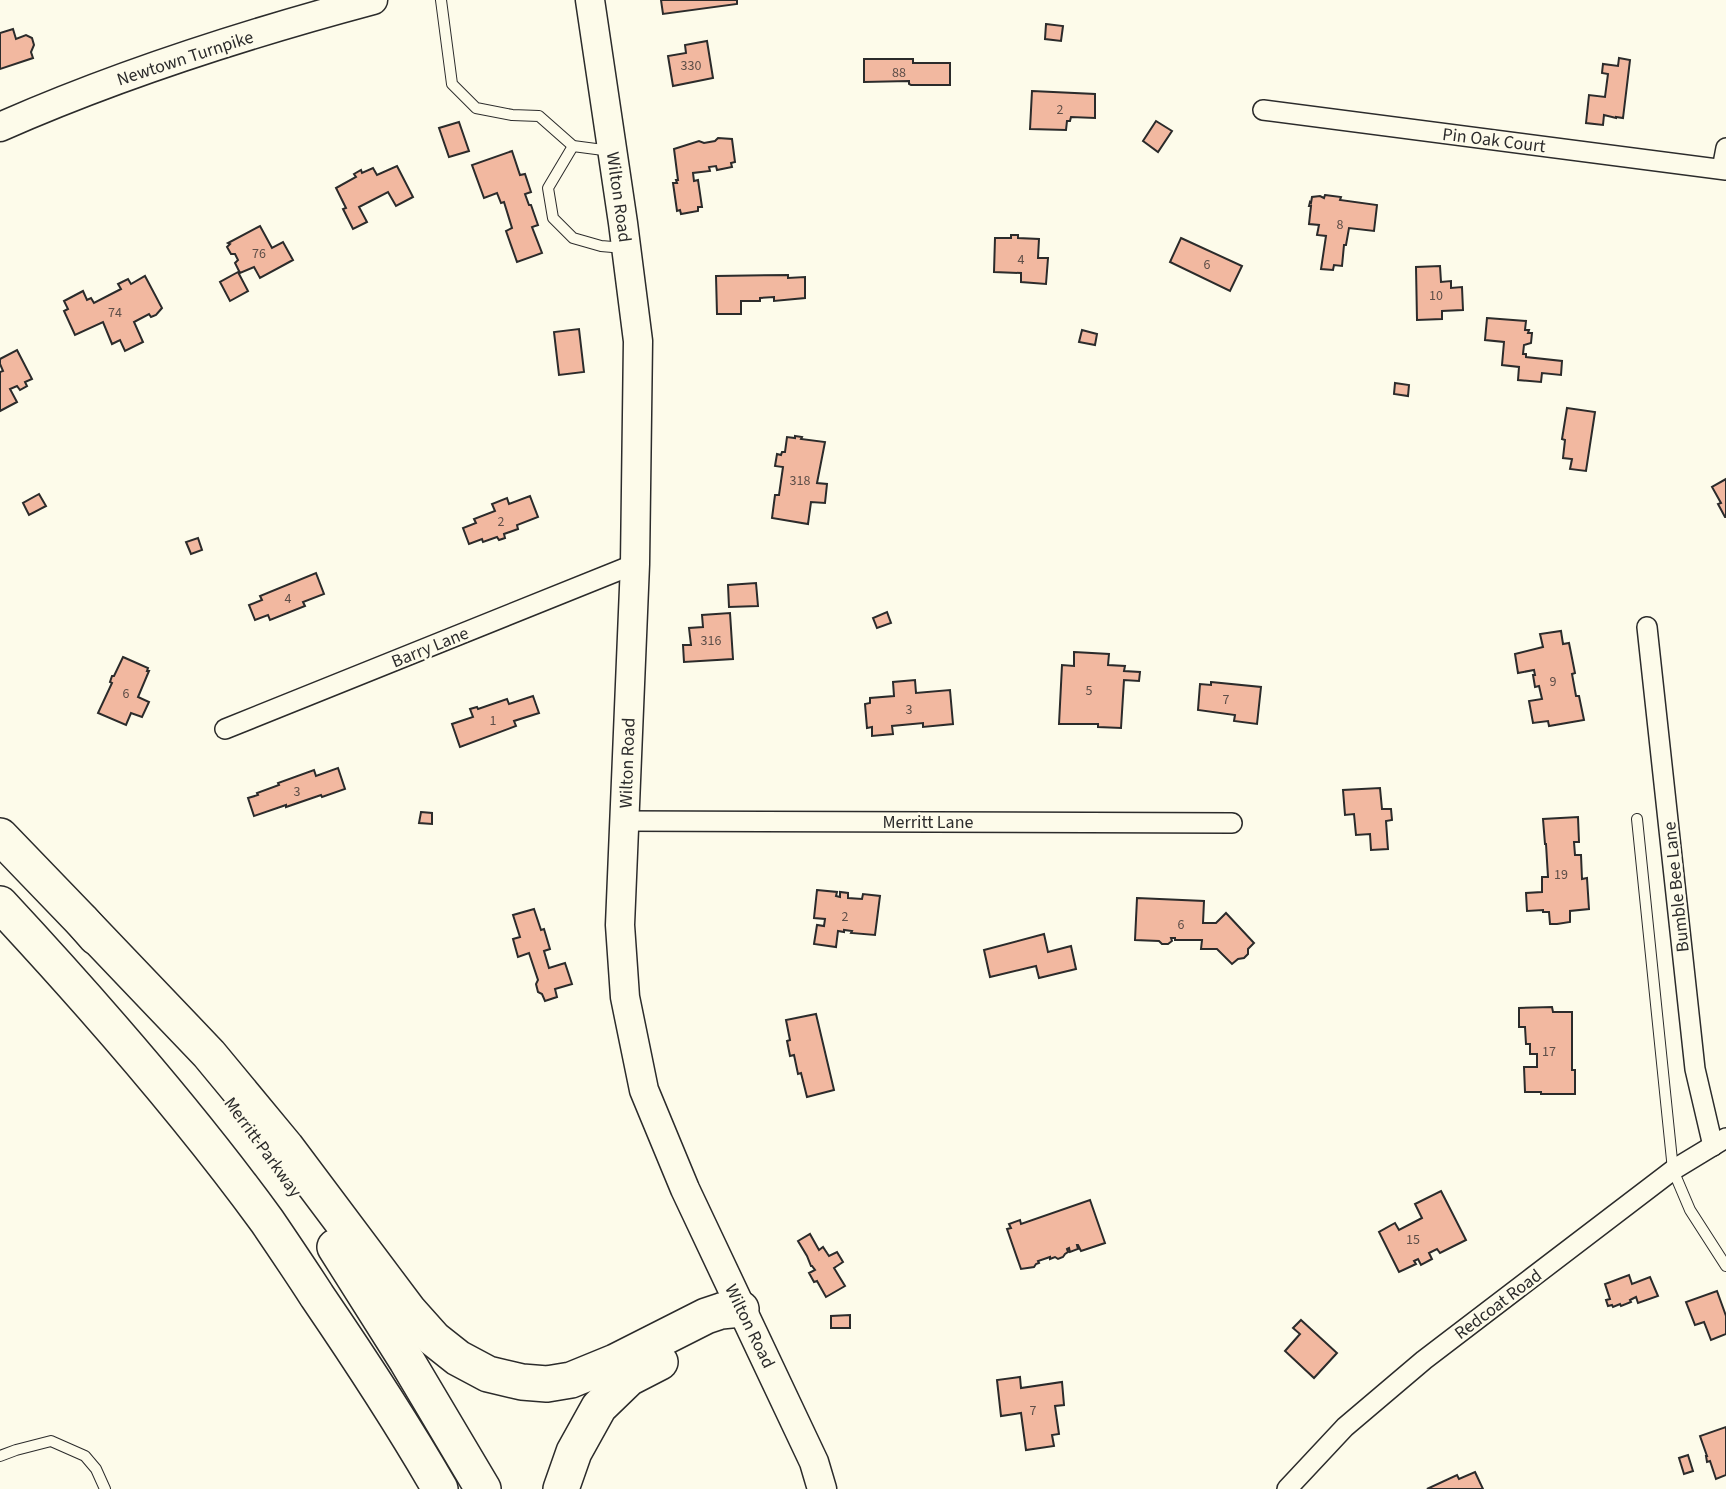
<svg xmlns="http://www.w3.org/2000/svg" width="1726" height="1489" font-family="'Source Sans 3',sans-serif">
	<rect width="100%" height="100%" fill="#fdfbea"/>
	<g fill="#f2b8a0" stroke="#2b2b2b" stroke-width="2">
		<path d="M661,0H737V4L663,14Z"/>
		<path d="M1046,24L1063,26L1061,41L1045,39Z"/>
		<path d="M13,29L16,39L26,35L32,38L34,45L31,52L33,58L0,69V33Z"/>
		<path d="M707,41L713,78L673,86L668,56L686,53L685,45Z"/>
		<path d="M1619,58L1630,60L1623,118L1616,117V118L1604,115L1603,125L1586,123L1589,95L1605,97L1608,74L1602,73L1603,64L1618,66Z"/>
		<path d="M864,59H913V63H950V85H911L909,84V81L864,82Z"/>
		<path d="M1032,91L1095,94V118L1071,117L1070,121H1067L1066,130L1030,129Z"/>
		<path d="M1156,121L1172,131L1158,152L1143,141Z"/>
		<path d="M459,122L469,151L449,157L439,128Z"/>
		<path d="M718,138L732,139L735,162L731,163L732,167L717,170L716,166L709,167L710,171L693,173L694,181L698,180L702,207H698V211L681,214L680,210L677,211L673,183H677L676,180H678L674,149L699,141L704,143L715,141Z"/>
		<path d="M512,151L520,175L525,174L531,192L525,194L529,205H531L538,225L532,227L542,253L517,262L506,231L512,228L504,202L501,203L497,193L484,198L472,165Z"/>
		<path d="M397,166L413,197L396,206L388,192L359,207L367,222L353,229L343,209L346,208L336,188L356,177L354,174L361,170L362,173L373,168L377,175Z"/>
		<path d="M1325,195L1341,197L1340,200L1377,205L1374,231L1349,228L1346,245H1344L1342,266L1334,265L1333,270L1321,269L1326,236L1317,235L1319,225L1309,224L1311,206H1309L1310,202L1311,203L1312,197L1320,196L1324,198Z"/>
		<path d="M260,226L272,248L283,242L293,260L260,278L254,267L240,273L235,263L238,260L235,254H231L227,247L230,244L228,243Z"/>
		<path d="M1011,235H1018V238L1039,239L1038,258H1048L1046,284L1021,282V273L994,272L995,238H1011Z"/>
		<path d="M1181,238L1242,266L1230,291L1170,262Z"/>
		<path d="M1440,266L1441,282L1451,281V288L1462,287L1463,310L1442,311V319L1417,320L1416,267Z"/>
		<path d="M238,272L248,291L230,301L220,282Z"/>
		<path d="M788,275V278L805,277V298L774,301V297L760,298V301H741V314H717L716,276Z"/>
		<path d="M145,276L162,308L156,315L151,317L149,314L134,322L143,342L125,351L120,340L112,344L103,322L75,335L64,311L68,309L64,301L83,291L87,300L91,298L94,303L121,289L118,284L128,279L131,284Z"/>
		<path d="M1487,318L1526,321L1525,330H1529L1528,333H1532L1531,343L1524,345L1523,354H1526V357L1562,361L1561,375L1542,373L1541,382L1518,380L1519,367L1502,365L1504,342L1485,340Z"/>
		<path d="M579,329L584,372L559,375L554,332Z"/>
		<path d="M1082,330L1097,334L1095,345L1079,342Z"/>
		<path d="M17,350L32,379L25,382L27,386L20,390L17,386L10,389L17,402L0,411V372L3,371L0,364V359Z"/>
		<path d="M1395,383L1409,385L1408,396L1394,394Z"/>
		<path d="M1567,408L1595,412L1586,471L1570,469L1572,459L1563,458L1565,440L1562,439Z"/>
		<path d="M795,436L802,437L801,439L825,442L817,483L827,484L825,503L811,502L808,524L772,518L775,495H779L783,467L775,466L777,454L781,455L782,452H785L787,437L795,438Z"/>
		<path d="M1726,479V517H1725L1718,504L1721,503L1712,487Z"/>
		<path d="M39,494L46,506L29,515L23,503Z"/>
		<path d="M530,496L538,517L517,525L518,529L504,534L505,538L499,540L497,537L483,542L482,539L469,544L463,528L476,523L474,519L495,511L492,504L507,498L509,504Z"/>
		<path d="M198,538L202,550L191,554L186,542Z"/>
		<path d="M316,573L324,594L303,602L305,606L270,620L268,615L255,620L249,605L262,600L260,596Z"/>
		<path d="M756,583L758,606L729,607L728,585Z"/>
		<path d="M887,612L891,623L877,628L873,618Z"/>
		<path d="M730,613L733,659L684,662L683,645H691L689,628L703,627L702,615Z"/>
		<path d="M1561,631L1563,644L1569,643L1575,673L1572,674L1576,696H1579L1584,720L1549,726L1548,721L1533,723L1529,701L1542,699L1539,686L1535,687L1533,675H1535L1534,670L1518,673L1515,654L1543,647L1540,634Z"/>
		<path d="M1074,652L1109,654L1108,665L1125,666L1124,671L1140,672L1139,681L1124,680L1121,728L1098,727V724H1059L1062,665L1074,666Z"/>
		<path d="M123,657L148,668L147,671H149L138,697L149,702L142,717L131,713L126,725L98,713L112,683L110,682L112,676H114Z"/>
		<path d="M915,680L916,693L950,690L953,724L923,727V723L892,726L893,734L872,736V727L867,728L865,704L870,703V698L894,696L893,682Z"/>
		<path d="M1211,682L1261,687L1257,724L1234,721L1235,715L1198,710L1200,684L1211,685Z"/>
		<path d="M533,696L539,713L514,721L516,726L460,747L452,724L473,717L470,709L477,707L478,709L507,699L509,704Z"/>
		<path d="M338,768L345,789L322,797L321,795L286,807V805L254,816L248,798L258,795L257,793L279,785L278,783L314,770L316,776Z"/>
		<path d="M1380,788L1382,809H1391L1392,820L1386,821L1388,849L1371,850L1370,834L1356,835L1354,814L1345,815L1343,790Z"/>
		<path d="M421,812L432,813V824L419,823Z"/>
		<path d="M1578,817L1579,842H1574L1575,855H1581L1582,879L1587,878L1589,909L1570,911V922L1557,924H1550L1549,912H1543V910L1527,911L1526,893L1542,892V877H1548L1546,844H1545L1543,819Z"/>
		<path d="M817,890L837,892L836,896L840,897V892L848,893V898L862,899L863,894L880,896L875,935L851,933L852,931L844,930V932L838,931L836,947L814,944L817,925L824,926L825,919L814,918Z"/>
		<path d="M1137,898L1204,901L1203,923H1216L1226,913L1254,943L1248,949V954L1244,958L1238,959L1232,964L1217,949H1201L1202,940H1175V938H1171L1172,941L1168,944H1162L1159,941L1135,940Z"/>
		<path d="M534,909L541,930L544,929L550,949L544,951L549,968L565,963L572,984L555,989L557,997L545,1001L542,994L538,992L536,984L538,980L529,953L518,957L513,939L520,937L513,915Z"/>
		<path d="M1044,934L1048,952L1071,946L1076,969L1039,978L1036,966L990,977L984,950Z"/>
		<path d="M1552,1007L1553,1012H1572V1070H1575V1094H1541V1092H1525L1524,1067H1537V1054H1530V1044H1526L1525,1027H1519V1008Z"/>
		<path d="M816,1014L834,1090L807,1097L801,1073L798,1074L794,1055L790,1056L787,1041L790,1040L786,1020Z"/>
		<path d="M1441,1191L1466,1240L1440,1253L1437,1249L1429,1253L1432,1259L1421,1265L1418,1259L1414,1261L1416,1264L1399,1272L1379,1232L1395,1223L1399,1230L1422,1218L1415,1204Z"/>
		<path d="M1090,1200L1105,1243L1081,1251L1078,1245H1077L1078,1249L1070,1252L1069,1248L1067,1249L1068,1252L1065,1254L1063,1257L1058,1259L1055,1257L1050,1259V1257L1038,1261L1039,1263L1036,1264L1034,1267L1021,1269L1007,1229L1011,1228L1009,1224L1020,1220L1021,1224Z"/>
		<path d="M810,1234L819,1250L823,1247L829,1256L837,1252L843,1262L834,1268L845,1286L826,1297L817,1281L814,1282L809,1273L815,1270L812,1266H811L807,1256L798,1241Z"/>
		<path d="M1629,1275L1632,1284L1650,1277L1658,1296L1638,1303L1636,1297L1630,1300L1631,1302L1621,1306L1620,1304L1613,1307L1612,1305L1608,1306L1606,1300L1610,1299L1605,1284Z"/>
		<path d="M1717,1291L1726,1316V1334L1711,1340L1704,1322L1695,1325L1686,1302Z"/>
		<path d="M850,1315V1328H831V1316Z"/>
		<path d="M1301,1320L1337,1353L1314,1378L1285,1351L1300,1334L1293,1328Z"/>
		<path d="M1020,1377L1021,1388L1062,1382L1064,1405L1055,1406L1059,1434L1052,1435L1054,1446L1026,1450L1021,1413L1001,1416L997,1380Z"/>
		<path d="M1726,1427V1475L1716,1479L1710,1461L1707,1462L1706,1456H1707L1700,1436Z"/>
		<path d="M1688,1455L1693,1471L1684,1474L1679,1458Z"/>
		<path d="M1475,1472L1483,1489H1427L1457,1475L1459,1479Z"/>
	</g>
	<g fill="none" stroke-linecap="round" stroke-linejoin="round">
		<g stroke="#2b2b2b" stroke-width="12">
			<g id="lane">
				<path d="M441,0L452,84L476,108L512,115L539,116L573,146L611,151"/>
				<path d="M573,146L548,188L553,218L573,238L601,246L624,248"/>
				<path d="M1637,819L1673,1170L1690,1210L1726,1266"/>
				<path d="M0,1456L16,1450L51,1441L85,1456L96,1469L105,1489"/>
			</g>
		</g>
		<g stroke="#2b2b2b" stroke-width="22">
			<g id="street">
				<path d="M1263,110L1726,170"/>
				<path d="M1722,169L1726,148"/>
				<path d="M1647,627L1695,1069L1713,1146"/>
				<path d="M225,729L635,564"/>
				<path d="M624,821L1232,823"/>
				<path d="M1287,1489L1345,1427L1424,1360L1673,1170L1726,1138"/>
			</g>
		</g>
		<g stroke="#2b2b2b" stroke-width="31">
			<g id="secondary">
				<path d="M590,0L623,223L638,341L635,564L620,925L625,997L644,1090L685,1189L814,1462L822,1489"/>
				<path d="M0,127C120,74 246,34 373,0"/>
			</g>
		</g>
		<g stroke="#2b2b2b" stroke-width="38">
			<g id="highway">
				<path d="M0,836L82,921L96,937"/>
				<path d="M0,904C94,1005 186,1110 267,1221C284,1246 301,1271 317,1296C360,1359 402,1423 440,1489"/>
				<path d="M82,921L209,1054L286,1147L409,1311L434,1339L458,1358L488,1374L522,1382L547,1384L571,1380L615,1362L706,1316L721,1311L741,1309"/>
				<path d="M335,1247L407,1361L483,1489"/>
				<path d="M561,1489L574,1452L599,1407L629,1378L660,1362"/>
			</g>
		</g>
		<use href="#lane" stroke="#fdfbea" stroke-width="10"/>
		<use href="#street" stroke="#fdfbea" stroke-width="19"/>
		<use href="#secondary" stroke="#fdfbea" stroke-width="28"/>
		<use href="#highway" stroke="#fdfbea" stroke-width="35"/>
	</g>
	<g text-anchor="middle" stroke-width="5" stroke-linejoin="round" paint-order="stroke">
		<g font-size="14" fill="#5d4e48">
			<text x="691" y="70">330</text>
			<text x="899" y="77">88</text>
			<text x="1060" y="114">2</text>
			<text x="1340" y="229">8</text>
			<text x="259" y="258">76</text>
			<text x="1021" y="264">4</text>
			<text x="1207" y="269">6</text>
			<text x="1436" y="300">10</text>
			<text x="115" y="317">74</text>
			<text x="800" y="485">318</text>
			<text x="501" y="526">2</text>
			<text x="288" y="603">4</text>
			<text x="711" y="645">316</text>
			<text x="1553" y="686">9</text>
			<text x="1089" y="695">5</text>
			<text x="126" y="698">6</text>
			<text x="1226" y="704">7</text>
			<text x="909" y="714">3</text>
			<text x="493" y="725">1</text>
			<text x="297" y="796">3</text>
			<text x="1561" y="879">19</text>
			<text x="845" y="921">2</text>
			<text x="1181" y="929">6</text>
			<text x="1549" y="1056">17</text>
			<text x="1413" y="1244">15</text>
			<text x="1033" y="1415">7</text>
		</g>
		<g font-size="18" fill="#2b2b2b" stroke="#fdfbea">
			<text transform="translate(185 58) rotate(-18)" y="6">Newtown Turnpike</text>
			<text transform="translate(1494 140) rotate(7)" y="6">Pin Oak Court</text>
			<text transform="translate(619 197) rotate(82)" y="6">Wilton Road</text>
			<text transform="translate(430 647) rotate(-22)" y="6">Barry Lane</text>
			<text transform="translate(627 763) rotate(-88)" y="6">Wilton Road</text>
			<text x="928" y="828">Merritt Lane</text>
			<text transform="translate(1676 887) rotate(-96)" y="6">Bumble Bee Lane</text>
			<text transform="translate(263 1147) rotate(54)" y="6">Merritt Parkway</text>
			<text transform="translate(1498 1304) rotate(-37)" y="6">Redcoat Road</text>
			<text transform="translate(750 1326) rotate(64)" y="6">Wilton Road</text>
		</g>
	</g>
</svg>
